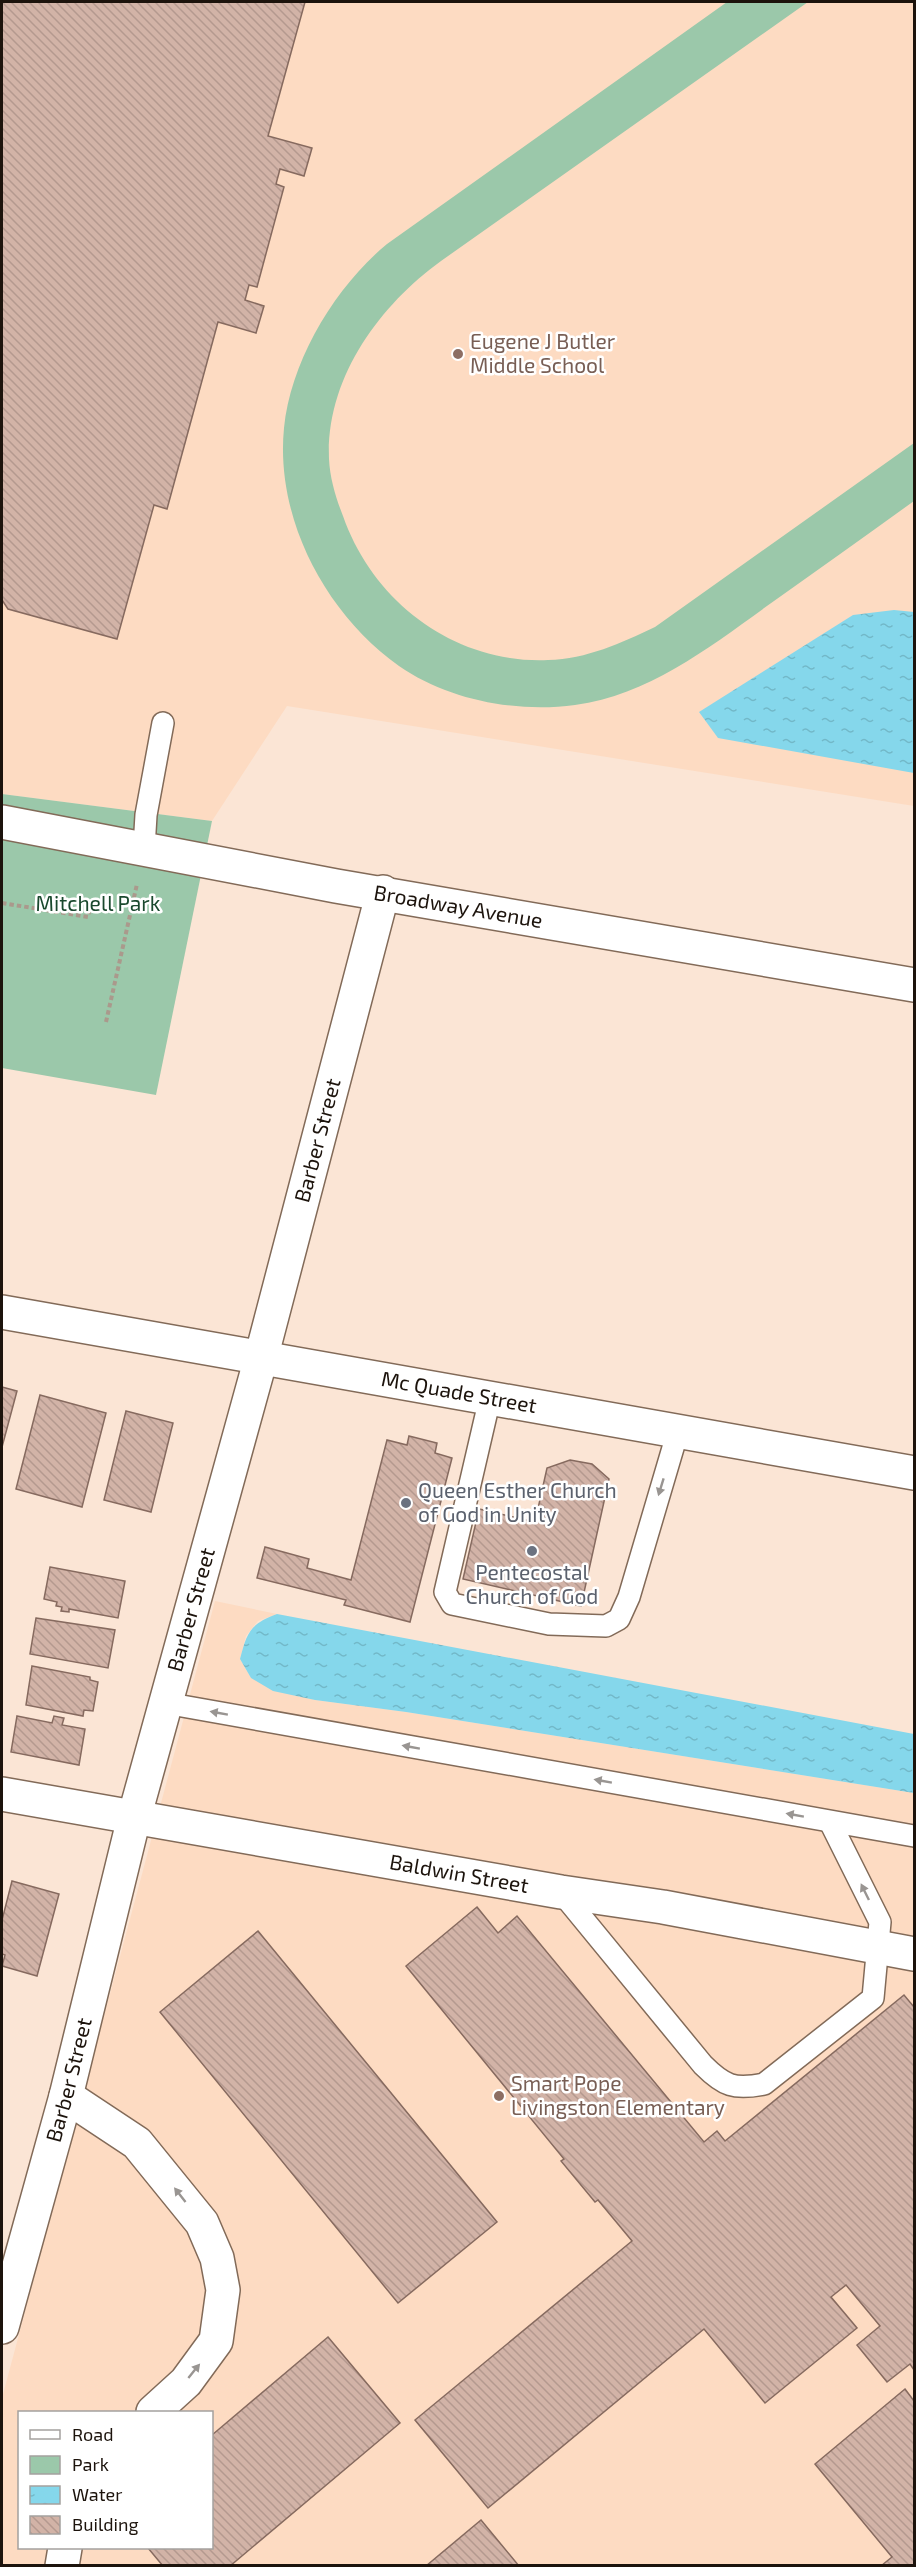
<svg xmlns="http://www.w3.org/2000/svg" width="916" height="2567" font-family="'Exo 2',sans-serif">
	<defs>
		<pattern id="water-ripples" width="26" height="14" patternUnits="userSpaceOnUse" patternTransform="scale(1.5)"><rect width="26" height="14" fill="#85d7eb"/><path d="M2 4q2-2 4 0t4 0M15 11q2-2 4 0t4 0" fill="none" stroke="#72b8c8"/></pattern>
		<pattern id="building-back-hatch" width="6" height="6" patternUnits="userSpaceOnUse" patternTransform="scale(1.5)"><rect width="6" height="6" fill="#d2b3a7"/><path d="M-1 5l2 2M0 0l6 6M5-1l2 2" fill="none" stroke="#b4998f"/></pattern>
	</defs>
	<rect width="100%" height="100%" fill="#fbe5d5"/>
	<g fill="#fddbc2" fill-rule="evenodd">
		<path d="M2,2H914V806L287,706L212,821L2,794Z"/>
		<path d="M215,1601L277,1614L258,1621L246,1636L240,1659L251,1678L315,1700L406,1712L914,1793V2565L2,2566V2398ZM20,2412H212V2548H20Z"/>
	</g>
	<g fill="#9bc8aa">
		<path d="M727,2H808L441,261C379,306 326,378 329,459C330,479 336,498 343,516C373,602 455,664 548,660C587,659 621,643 655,627L914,443V501C868,534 821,568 774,601C712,645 652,694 575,705C516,713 448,700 399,666C326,614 275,519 284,428C291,360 335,287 387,244Z"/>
		<path d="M2,794L212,821L156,1095L2,1068Z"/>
	</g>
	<g fill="url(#water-ripples)">
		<path d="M894,610L914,612V773L718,738L699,712L853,615Z"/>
		<path d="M277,1614L914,1734V1793L406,1712L315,1700L273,1691L251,1678L240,1659C247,1632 250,1624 277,1614Z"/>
	</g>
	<g fill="url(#building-back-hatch)" stroke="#866a5f" stroke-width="1.5">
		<path d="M2,2H305L268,136L312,148L304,176L280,169L276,184L284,187L257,287L249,285L245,300L264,306L256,333L218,322L167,509L154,505L117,639L8,609L2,600Z"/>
		<path d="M2,1387L17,1391L2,1447Z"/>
		<path d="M40,1395L106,1413L82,1507L16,1489Z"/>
		<path d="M126,1411L173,1423L151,1512L104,1500Z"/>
		<path d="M409,1436L437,1443L435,1453L452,1458L410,1622L344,1605L346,1600L257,1578L265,1547L309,1559L307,1568L351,1580L387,1440L407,1445Z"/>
		<path d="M570,1460L592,1464L609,1479L581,1606L463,1579L479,1509L535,1522L547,1468Z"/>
		<path d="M50,1567L125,1581L118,1618L69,1609V1612L61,1611L62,1607L56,1606L57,1602L44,1599Z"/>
		<path d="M36,1618L115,1630L108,1668L30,1654Z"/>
		<path d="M32,1666L90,1677V1680L98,1682L93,1711L84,1710L83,1716L26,1705Z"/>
		<path d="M17,1716L52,1723L54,1716L64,1718L62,1725L85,1729L79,1765L11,1752Z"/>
		<path d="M12,1881L59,1894L37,1976L2,1966L5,1955L2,1954V1920Z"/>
		<path d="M477,1907L498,1933L517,1916L704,2142L717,2131L725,2141L904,1995L914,2007V2370L910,2364L887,2382L857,2345L880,2326L846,2285L831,2297L857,2328L765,2403L704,2329L488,2508L415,2420L632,2241L598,2200L595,2202L561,2161L564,2159L406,1966Z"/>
		<path d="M258,1931L497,2222L398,2303L160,2012Z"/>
		<path d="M328,2337L400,2423L230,2566H163L148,2548H212V2435Z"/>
		<path d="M905,2389L914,2401V2566H881L892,2557L815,2464Z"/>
		<path d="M481,2520L519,2566H426Z"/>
	</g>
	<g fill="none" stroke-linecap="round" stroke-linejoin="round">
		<g stroke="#826a58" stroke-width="24">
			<g id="service">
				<path d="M144,848L146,815L163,723"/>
				<path d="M490,1398L445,1592L452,1604L549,1624L606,1626L619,1619L629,1597L678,1431"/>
				<path d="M165,1703L914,1836"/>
				<path d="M561,1892L703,2065C724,2086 734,2090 764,2084L873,1998L880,1922L830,1822"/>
			</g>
		</g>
		<g stroke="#826a58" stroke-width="36">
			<g id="minor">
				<path id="s1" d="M2,822L336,886L914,985"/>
				<path id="s2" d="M2,1794L561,1892L663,1907L914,1954"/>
				<path d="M66,2096L137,2143L202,2223L217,2258L223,2290L216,2341L186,2382L153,2412"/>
				<path id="s3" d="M2,2327L66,2096L134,1818L261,1358L383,892"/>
				<path d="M62,2566L65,2548"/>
			</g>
		</g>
		<g stroke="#826a58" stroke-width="36">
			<g id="tertiary">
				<path id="s4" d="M2,1312L914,1473"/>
			</g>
		</g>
		<g stroke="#aa998c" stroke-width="4" stroke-dasharray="4.5 3" stroke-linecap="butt">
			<path d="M2,903L88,917L91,901"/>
			<path d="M106,1022L137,884"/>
		</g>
		<use href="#service" stroke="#fff" stroke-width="21"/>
		<use href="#minor" stroke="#fff" stroke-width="33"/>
		<use href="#tertiary" stroke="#fff" stroke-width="33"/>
	</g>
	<defs><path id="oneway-solid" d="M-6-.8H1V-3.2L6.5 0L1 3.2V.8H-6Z" transform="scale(1.5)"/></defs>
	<g fill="#999592">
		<use href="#oneway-solid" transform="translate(661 1487) rotate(107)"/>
		<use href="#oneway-solid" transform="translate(219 1713) rotate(-170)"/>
		<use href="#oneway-solid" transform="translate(411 1747) rotate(-170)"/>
		<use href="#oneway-solid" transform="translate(603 1781) rotate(-170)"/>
		<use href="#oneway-solid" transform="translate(795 1815) rotate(-170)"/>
		<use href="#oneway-solid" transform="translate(865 1892) rotate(-116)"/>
		<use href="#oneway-solid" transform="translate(180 2195) rotate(-128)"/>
		<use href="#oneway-solid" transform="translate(194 2371) rotate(-51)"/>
	</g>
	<g fill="#8d6e63" stroke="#fff" stroke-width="2">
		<circle cx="458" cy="354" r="6"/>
		<circle cx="499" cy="2096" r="6"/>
	</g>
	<g fill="#6b7280" stroke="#fff" stroke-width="2">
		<circle cx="406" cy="1503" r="6"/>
		<circle cx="532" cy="1551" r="6"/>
	</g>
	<g text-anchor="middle" stroke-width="5" stroke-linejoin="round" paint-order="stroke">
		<g font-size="21" fill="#785e54" stroke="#fff" text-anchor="start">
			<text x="470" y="349">Eugene J Butler<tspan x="470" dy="24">Middle School</tspan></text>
			<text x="511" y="2091">Smart Pope<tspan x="511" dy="24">Livingston Elementary</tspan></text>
		</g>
		<g font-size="21" fill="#1a492e" stroke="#fff">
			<text x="98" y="911">Mitchell Park</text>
		</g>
		<g font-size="21" fill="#1c130c" stroke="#fff">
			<text dy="7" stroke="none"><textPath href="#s1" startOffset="464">Broadway Avenue</textPath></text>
			<text dy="7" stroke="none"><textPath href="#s3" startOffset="1228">Barber Street</textPath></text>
			<text dy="7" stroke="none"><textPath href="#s4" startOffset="464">Mc Quade Street</textPath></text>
			<text dy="7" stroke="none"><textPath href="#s3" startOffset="742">Barber Street</textPath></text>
			<text dy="7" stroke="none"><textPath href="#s2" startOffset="464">Baldwin Street</textPath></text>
			<text dy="7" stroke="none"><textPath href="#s3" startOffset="256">Barber Street</textPath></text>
		</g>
		<g font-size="21" fill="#5b616d" stroke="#fff" text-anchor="start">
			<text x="418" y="1498">Queen Esther Church<tspan x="418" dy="24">of God in Unity</tspan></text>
			<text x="532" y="1580" text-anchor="middle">Pentecostal<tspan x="532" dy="24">Church of God</tspan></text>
		</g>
	</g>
	<rect width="916" height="2567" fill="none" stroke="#1c130c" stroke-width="6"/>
	<rect x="18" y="2411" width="195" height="138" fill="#ffffff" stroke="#a4a19e" stroke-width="1.5"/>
	<rect x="30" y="2430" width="30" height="9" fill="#ffffff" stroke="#a4a19e" stroke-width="1.5"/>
	<text x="72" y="2441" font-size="18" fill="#1c130c">Road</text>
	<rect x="30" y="2456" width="30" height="18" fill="#9bc8aa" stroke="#a4a19e" stroke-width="1.5"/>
	<text x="72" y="2471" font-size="18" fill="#1c130c">Park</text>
	<rect x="30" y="2486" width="30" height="18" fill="url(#water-ripples)" stroke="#a4a19e" stroke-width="1.5"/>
	<text x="72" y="2501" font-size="18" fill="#1c130c">Water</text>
	<rect x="30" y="2516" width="30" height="18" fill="url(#building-back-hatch)" stroke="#a4a19e" stroke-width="1.5"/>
	<text x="72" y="2531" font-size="18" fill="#1c130c">Building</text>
</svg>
